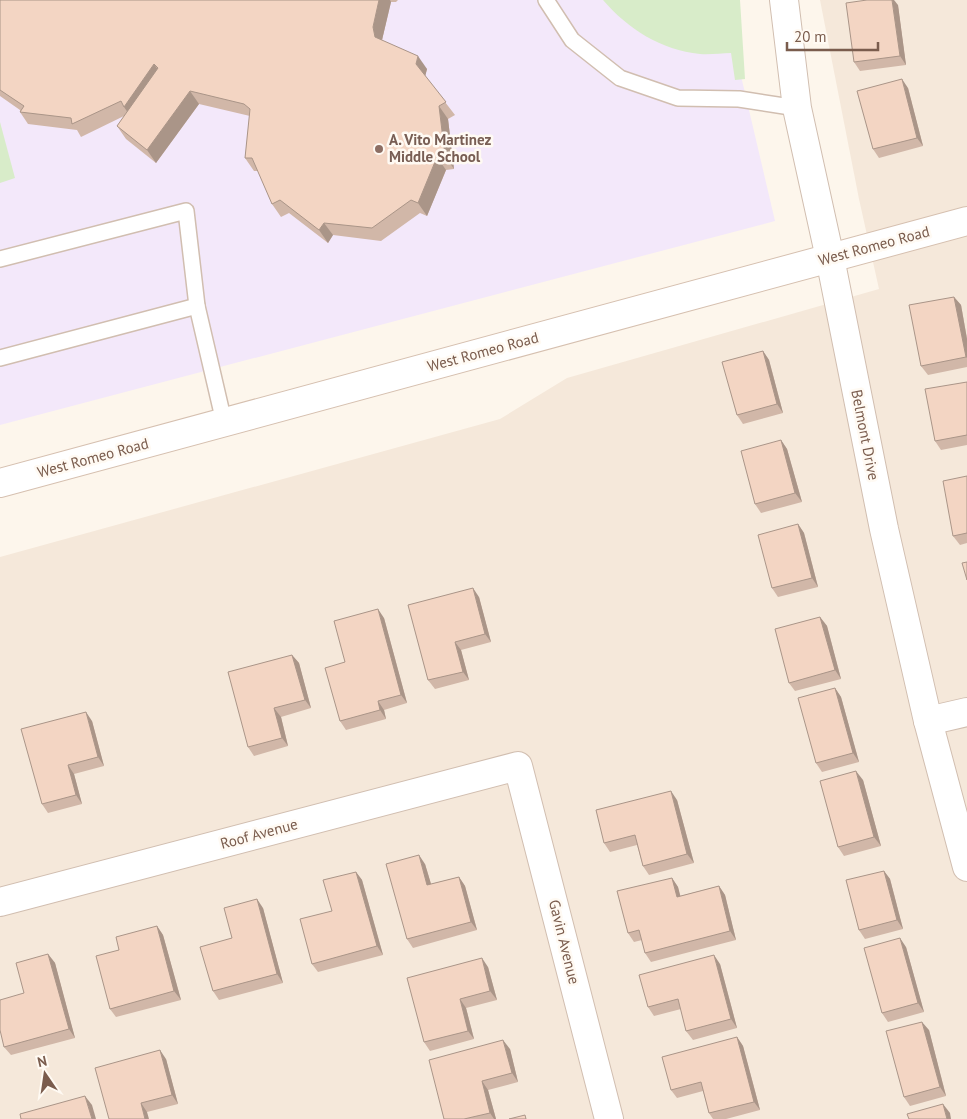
<svg xmlns="http://www.w3.org/2000/svg" width="967" height="1119" font-family="'PT Sans',sans-serif">
	<rect width="100%" height="100%" fill="#fdf6ec"/>
	<path fill="#f5e8da" d="M820,0H967V1119H0V557L500,419L567,378L879,289L859,199Z"/>
	<path fill="#f3e8fa" d="M0,0H732L741,76L775,221L0,425Z"/>
	<g fill="#d8ecc9">
		<path d="M603,0H740L745,79L735,80L731,53C721,53 710,55 700,54C661,50 628,29 603,0Z"/>
		<path d="M0,122L15,178L0,183Z"/>
	</g>
	<g fill="none" stroke-linecap="round" stroke-linejoin="round">
		<g stroke="#d1beb0" stroke-width="18">
			<g id="service">
				<path d="M546,0L572,40L620,78L678,98L739,99L797,108"/>
				<path d="M0,259L186,211L197,306L224,422"/>
				<path d="M0,358L197,306"/>
			</g>
		</g>
		<g stroke="#d1beb0" stroke-width="30">
			<g id="minor">
				<path d="M928,721L967,712"/>
				<path d="M0,902L518,766L609,1119"/>
			</g>
		</g>
		<g stroke="#d1beb0" stroke-width="30">
			<path id="tertiary" d="M784,0L797,108L830,258L884,529L928,721L967,867"/>
		</g>
		<g stroke="#d6c0b0" stroke-width="30">
			<path id="secondary" d="M0,483L967,221"/>
		</g>
		<use href="#service" stroke="#fff" stroke-width="15"/>
		<use href="#minor" stroke="#fff" stroke-width="28"/>
		<use href="#tertiary" stroke="#fff" stroke-width="28"/>
		<use href="#secondary" stroke="#fff" stroke-width="28"/>
	</g>
	<g fill="#d1b7a8">
		<path d="M0,0H398L396,2H391L382,40L427,69L425,76L455,115L448,119L454,169L446,170L427,216L420,213L381,241L333,235L328,243L289,213L281,217L272,204L258,171H254L245,158L250,116L199,104L156,163L126,139L117,126L124,116L81,137L77,130L28,124L20,112V110L0,96Z"/>
		<path d="M898,5L906,65L860,71L854,62Z"/>
		<path d="M908,88L923,146L879,158L873,149Z"/>
		<path d="M954,297L961,305L967,339V367L928,375L921,366Z"/>
		<path d="M763,351L769,360L783,413L743,424L737,415Z"/>
		<path d="M967,382V445L941,450L935,441Z"/>
		<path d="M781,440L787,449L802,502L761,513L755,504Z"/>
		<path d="M967,476V543L960,545L953,536Z"/>
		<path d="M798,524L804,533L818,587L778,597L772,588Z"/>
		<path d="M479,597L491,642L461,650L469,680L435,689L428,680Z"/>
		<path d="M820,617L827,626L841,679L795,691L789,683Z"/>
		<path d="M384,618L407,703L384,710L386,719L346,730L340,721L345,662Z"/>
		<path d="M292,655L299,663L311,708L281,717L288,746L254,756L248,747Z"/>
		<path d="M835,688L841,697L859,762L822,772L816,763Z"/>
		<path d="M92,721L104,766L74,774L82,804L48,813L42,804Z"/>
		<path d="M863,780L881,846L844,856L838,847Z"/>
		<path d="M677,800L694,863L649,875L643,866L637,845L610,852L604,843Z"/>
		<path d="M425,864L431,884L459,877L465,886L477,930L413,948L407,939Z"/>
		<path d="M884,871L890,879L903,929L865,939L859,930Z"/>
		<path d="M356,872L362,880L383,955L318,972L312,964L332,911Z"/>
		<path d="M672,878L678,887L680,896L719,886L725,895L736,940L651,962L645,953L642,940L634,942L628,933Z"/>
		<path d="M263,908L283,983L219,1000L213,991L232,938Z"/>
		<path d="M157,926L163,935L181,1000L116,1017L110,1009L119,950Z"/>
		<path d="M906,947L924,1012L888,1022L882,1013Z"/>
		<path d="M48,954L55,963L75,1038L11,1055L4,1047L24,993Z"/>
		<path d="M720,964L737,1028L693,1040L686,1031L681,1009L654,1016L648,1007Z"/>
		<path d="M488,967L497,1000L466,1008L474,1039L430,1051L424,1042Z"/>
		<path d="M929,1030L946,1096L910,1106L904,1097Z"/>
		<path d="M737,1037L743,1046L760,1110L726,1119H713L709,1113L703,1091L677,1098L671,1090Z"/>
		<path d="M510,1049L518,1082L488,1090L496,1119H444Z"/>
		<path d="M166,1059L178,1104L147,1112L109,1119Z"/>
	</g>
	<g fill="#aa9588">
		<path d="M379,0H390L391,2L382,40L375,37L373,27Z"/>
		<path d="M892,0H894L898,5L906,65L900,56Z"/>
		<path d="M418,56L427,69L425,77L416,64Z"/>
		<path d="M154,64L163,77L133,120L124,107Z"/>
		<path d="M902,79L908,88L923,146L917,138Z"/>
		<path d="M190,91L199,104L156,163L147,150Z"/>
		<path d="M439,106L448,119L454,169L445,156Z"/>
		<path d="M437,157L446,170L427,216L418,203Z"/>
		<path d="M324,223L333,235L328,243L319,230Z"/>
		<path d="M954,297L961,305L967,339V358L966,357Z"/>
		<path d="M763,351L769,360L783,413L777,404Z"/>
		<path d="M781,440L787,449L802,502L795,493Z"/>
		<path d="M798,524L804,533L818,587L812,578Z"/>
		<path d="M473,588L479,597L491,642L485,634Z"/>
		<path d="M378,609L384,618L407,703L401,695Z"/>
		<path d="M820,617L827,626L841,679L835,670Z"/>
		<path d="M455,642L461,650L469,680L463,672Z"/>
		<path d="M292,655L299,663L311,708L305,700Z"/>
		<path d="M835,688L841,697L859,762L853,753Z"/>
		<path d="M378,701L384,710L386,719L380,710Z"/>
		<path d="M274,708L281,717L288,746L282,738Z"/>
		<path d="M86,712L92,721L104,766L98,757Z"/>
		<path d="M68,765L74,774L82,804L76,795Z"/>
		<path d="M856,771L863,780L881,846L874,837Z"/>
		<path d="M671,791L677,800L694,863L687,854Z"/>
		<path d="M419,855L425,864L434,894L427,885Z"/>
		<path d="M884,871L890,879L903,929L897,920Z"/>
		<path d="M356,872L362,880L383,955L377,946Z"/>
		<path d="M459,877L465,886L477,930L471,922Z"/>
		<path d="M672,878L678,887L683,906L677,897Z"/>
		<path d="M719,886L725,895L736,940L730,931Z"/>
		<path d="M257,899L263,908L283,983L277,974Z"/>
		<path d="M157,926L163,935L181,1000L174,991Z"/>
		<path d="M900,938L906,947L924,1012L918,1003Z"/>
		<path d="M48,954L55,963L75,1038L69,1029Z"/>
		<path d="M714,955L720,964L737,1028L731,1019Z"/>
		<path d="M482,958L488,967L497,1000L490,991Z"/>
		<path d="M460,999L466,1008L474,1039L468,1031Z"/>
		<path d="M922,1022L929,1030L946,1096L940,1087Z"/>
		<path d="M737,1037L743,1046L760,1110L754,1102Z"/>
		<path d="M503,1040L510,1049L518,1082L512,1073Z"/>
		<path d="M160,1050L166,1059L178,1104L172,1095Z"/>
		<path d="M482,1081L488,1090L496,1119H494L490,1113Z"/>
		<path d="M85,1096L92,1105L96,1119H92Z"/>
		<path d="M141,1103L147,1112L149,1119H145Z"/>
		<path d="M943,1104L950,1113L951,1119H947Z"/>
	</g>
	<g fill="#f3d5c3" stroke="#aa9588">
		<path d="M0,0H379L373,27L375,37L418,56L416,64L446,102L439,106L445,156L437,157L418,203L411,200L372,228L324,223L319,230L280,200L272,204L252,158H245L250,109L244,104L190,91L147,150L117,126L158,68L154,64L124,107L121,101L72,124L71,118L20,112L24,106L0,90Z"/>
		<path d="M867,0H892L900,56L854,62L846,3Z"/>
		<path d="M902,79L917,138L873,149L857,91Z"/>
		<path d="M954,297L966,357L921,366L909,305Z"/>
		<path d="M763,351L777,404L737,415L722,362Z"/>
		<path d="M967,382V435L935,441L925,389Z"/>
		<path d="M781,440L795,493L755,504L741,451Z"/>
		<path d="M967,476V533L953,536L943,481Z"/>
		<path d="M798,524L812,578L772,588L758,535Z"/>
		<path d="M967,562V580L962,563Z"/>
		<path d="M473,588L485,634L455,642L463,672L428,680L408,605Z"/>
		<path d="M378,609L401,695L378,701L380,710L340,721L325,668L345,662L334,621Z"/>
		<path d="M820,617L835,670L789,683L775,629Z"/>
		<path d="M292,655L305,700L274,708L282,738L248,747L228,672Z"/>
		<path d="M835,688L853,753L816,763L798,698Z"/>
		<path d="M86,712L98,757L68,765L76,795L42,804L21,729Z"/>
		<path d="M856,771L874,837L838,847L820,781Z"/>
		<path d="M671,791L687,854L643,866L635,835L604,843L596,810Z"/>
		<path d="M419,855L427,885L459,877L471,922L407,939L386,864Z"/>
		<path d="M884,871L897,920L859,930L846,880Z"/>
		<path d="M356,872L377,946L312,964L300,919L332,911L323,880Z"/>
		<path d="M672,878L677,897L719,886L730,931L645,953L639,930L628,933L617,891Z"/>
		<path d="M257,899L277,974L213,991L200,947L232,938L224,908Z"/>
		<path d="M157,926L174,991L110,1009L96,956L119,950L116,937Z"/>
		<path d="M900,938L918,1003L882,1013L864,948Z"/>
		<path d="M48,954L69,1029L4,1047L0,1030V1000L24,993L16,963Z"/>
		<path d="M714,955L731,1019L686,1031L678,999L648,1007L639,975Z"/>
		<path d="M482,958L490,991L460,999L468,1031L424,1042L407,978Z"/>
		<path d="M922,1022L940,1087L904,1097L886,1031Z"/>
		<path d="M737,1037L754,1102L709,1113L701,1082L671,1090L662,1057Z"/>
		<path d="M503,1040L512,1073L482,1081L490,1113L464,1119H444L429,1060Z"/>
		<path d="M160,1050L172,1095L141,1103L145,1119H109L95,1068Z"/>
		<path d="M85,1096L92,1119H21L20,1114Z"/>
		<path d="M943,1104L947,1119H909L907,1114Z"/>
		<path d="M525,1115L526,1119H509Z"/>
	</g>
	<circle fill="#8d6e63" stroke="#fffaf3" stroke-width="2" cx="379" cy="149" r="5"/>
	<g text-anchor="middle" stroke-width="5" stroke-linejoin="round" paint-order="stroke">
		<g font-size="15" font-weight="bold" fill="#785e54" stroke="#fffaf3" text-anchor="start">
			<text x="389" y="145">A. Vito Martinez<tspan x="389" dy="17">Middle School</tspan></text>
		</g>
		<g font-size="15" fill="#7a5c4d" stroke="#fffaf3">
			<text transform="translate(874 246) rotate(-15)" y="5">West Romeo Road</text>
			<text transform="translate(483 352) rotate(-15)" y="5">West Romeo Road</text>
			<text transform="translate(865 435) rotate(79)" y="5">Belmont Drive</text>
			<text transform="translate(93 458) rotate(-15)" y="5">West Romeo Road</text>
			<text transform="translate(259 834) rotate(-15)" y="5">Roof Avenue</text>
			<text transform="translate(564 942) rotate(76)" y="5">Gavin Avenue</text>
		</g>
	</g>
	<g transform="translate(45 1074) rotate(347)" stroke="#fffaf3" stroke-width="4" paint-order="stroke">
	<path d="M0-4L9 19L0 12L-9 19Z" fill="#7a5c4d"/>
	<text y="-8" font-size="14" font-weight="bold" text-anchor="middle" fill="#7a5c4d">N</text>
	</g>
	<path d="M787 42v8h91v-8" fill="none" stroke="#7a5c4d" stroke-width="2.5"/>
	<text x="794" y="42" font-size="15" fill="#7a5c4d" stroke="#fffaf3" stroke-width="4" paint-order="stroke">20 m</text>
</svg>
